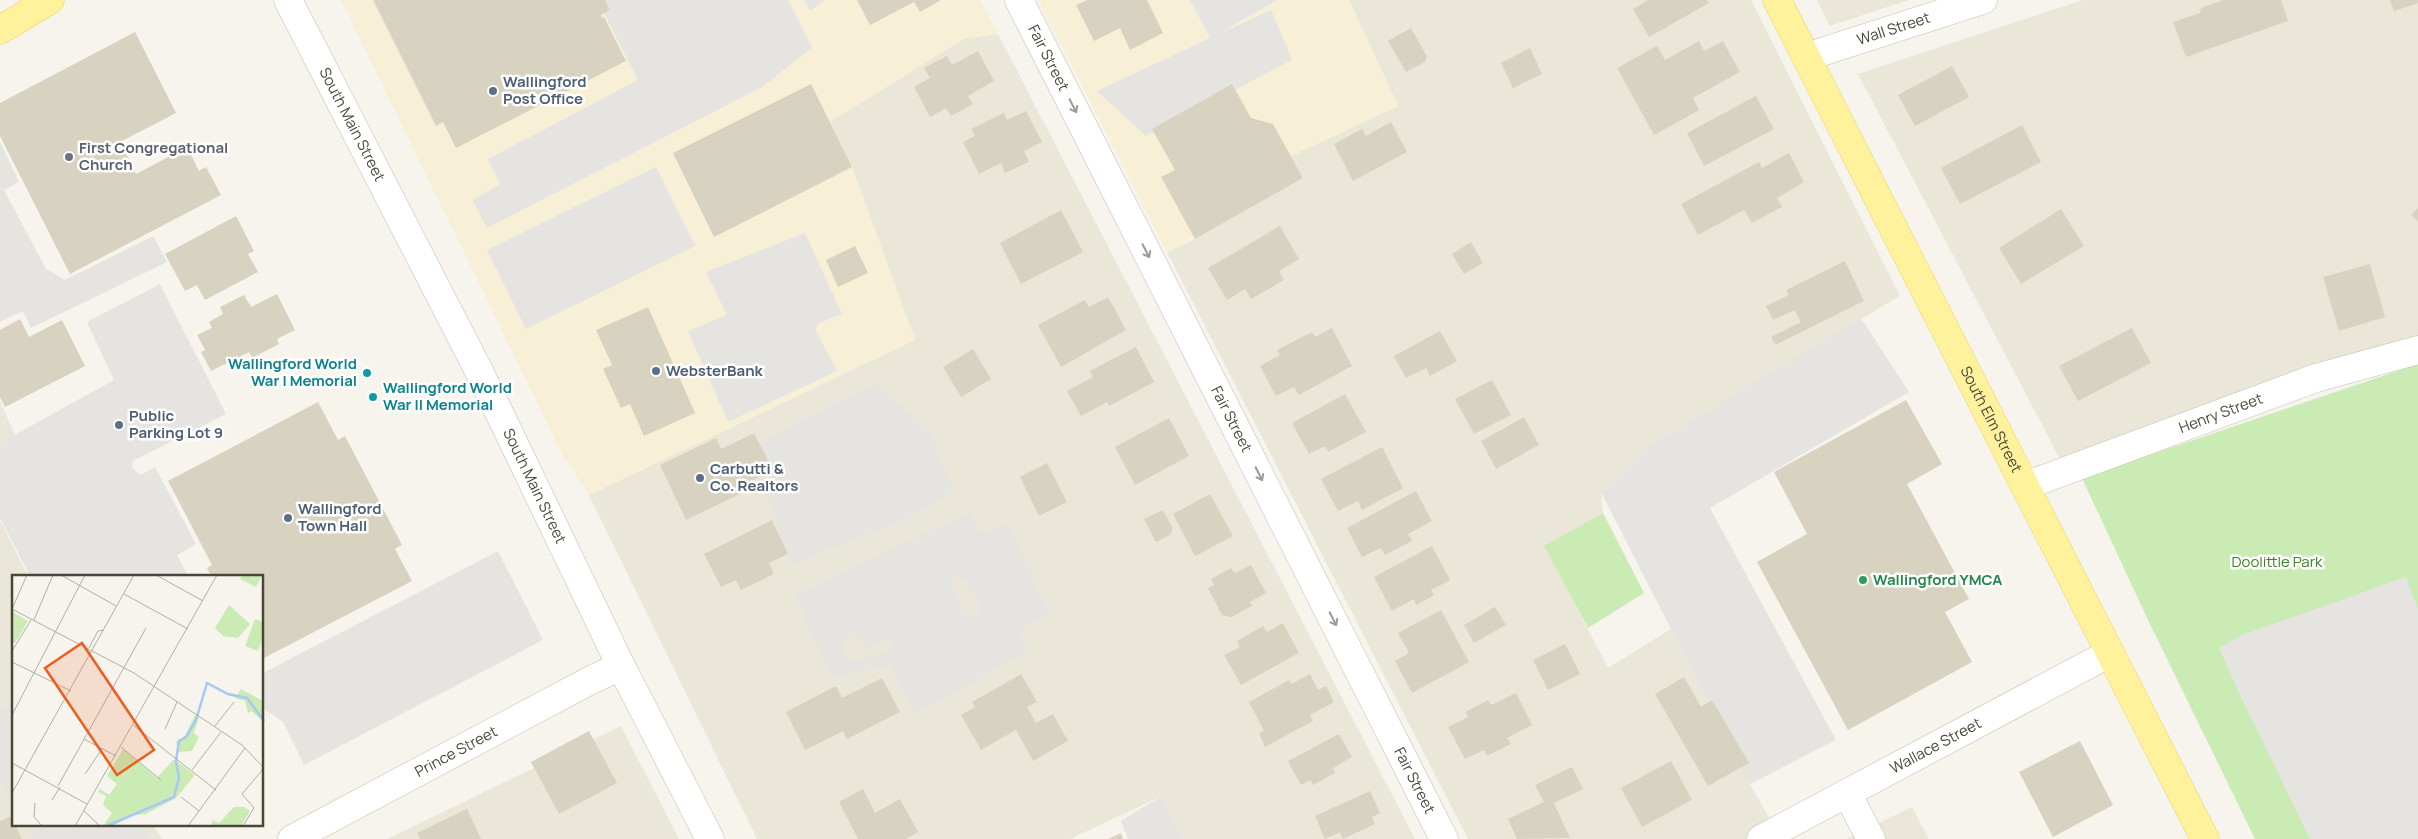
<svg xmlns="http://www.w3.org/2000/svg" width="2418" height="839" font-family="Manrope,sans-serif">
	<rect width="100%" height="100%" fill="#f6f4ec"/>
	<g fill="#eae7d9">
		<path d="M1349,0H1751L1900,296L1647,447L1601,492L1603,513L1545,547L1608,668L1671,629L1750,784L1781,839H1468L1167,252L1195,239L1303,178L1291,156L1398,106Z"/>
		<path d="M1817,0H1909L1830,26Z"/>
		<path d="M2083,0H2418V347L2060,459L1858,74Z"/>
		<path d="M998,34L1415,839H1184L1160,797L1070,839H757L589,495L915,340L852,167L830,122L965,38Z"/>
		<path d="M0,401L15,435L0,443Z"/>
		<path d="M0,520L28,576H14V825H153L162,839H0Z"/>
		<path d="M621,726L679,839H387Z"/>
		<path d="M1912,807L1929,839H1846Z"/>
	</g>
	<g fill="#f8efd7">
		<path d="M341,0H981L998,34L965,38L830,122L852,167L915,340L589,495L564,458Z"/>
		<path d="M1038,0H1349L1398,106L1291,156L1303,178L1167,252Z"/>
	</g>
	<g fill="#caebb4">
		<path d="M2418,364V839H2255L2148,620L2082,478Z"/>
		<path d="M1603,513L1644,593L1588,628L1544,546Z"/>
	</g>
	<g fill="#e5e4e0" fill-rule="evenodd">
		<path d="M597,0H788L812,48L762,87L487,228L473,200L500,184L488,159L638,80Z"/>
		<path d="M804,0H825L810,11Z"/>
		<path d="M1190,0H1277L1218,34L1271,10L1292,60L1146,136L1097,91L1210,38Z"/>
		<path d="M0,142L19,182L4,190L46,269L65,280L153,236L167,262L31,328L23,311L0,322Z"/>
		<path d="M656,167L695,246L526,329L487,250Z"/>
		<path d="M805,233L842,314L817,324L816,331L837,371L728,422L688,331L727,315L706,272Z"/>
		<path d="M160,284L226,414L133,461L132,464L133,469L141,475L155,467L196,544L177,555L188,576H30L0,518V443L114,380L87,322Z"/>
		<path d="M1861,318L1909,392L1710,508L1836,740L1750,784L1601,492L1647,447Z"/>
		<path d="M876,383L928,429L954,491L905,520L791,564L768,498L758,477L772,470L759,442Z"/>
		<path d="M970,512L979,531L985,533L1006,523L1050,613L1024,627L1020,632L1028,651L916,714L890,666L833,677L794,595ZM957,576L966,581L978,601L980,610L975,617L972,618L965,611L950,583L952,577ZM853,631L856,632L866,649L887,637L894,647L887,653L852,661L848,658L842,643L844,639Z"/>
		<path d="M498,551L543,640L304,765L283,722L263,708V673Z"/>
		<path d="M2406,577L2418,609V839H2310L2239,693L2219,648L2242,635Z"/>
		<path d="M14,701V804L0,780V709Z"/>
		<path d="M1160,797L1184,839H1128L1121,821Z"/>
		<path d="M26,825H142L150,839H34Z"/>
	</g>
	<g fill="#d8d2c0">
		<path d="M373,0H605L610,10L601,15L602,18L604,17L626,61L456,148L443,122L436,126Z"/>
		<path d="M857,0H941L920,12L914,2L870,25Z"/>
		<path d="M1087,0H1147L1163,33L1130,50L1120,28L1094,41L1076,5Z"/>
		<path d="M1648,0H1707L1709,3L1649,37L1633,9Z"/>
		<path d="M2223,0H2281L2288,21L2186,57L2173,22L2200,13L2201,8Z"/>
		<path d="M2390,0H2418V3L2394,11Z"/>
		<path d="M1411,28L1427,57L1425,62L1406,72L1388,41Z"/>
		<path d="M135,32L176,113L120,142L136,174L187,147L199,171L206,167L221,195L70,274L0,136V103Z"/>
		<path d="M1699,41L1704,51L1723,41L1740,72L1693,98L1699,110L1654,135L1617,68L1657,46L1665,60Z"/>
		<path d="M1530,48L1542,74L1513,88L1501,63Z"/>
		<path d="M978,51L994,81L968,96L973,104L951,116L946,108L930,117L914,87L930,78L924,68L947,56L952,65Z"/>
		<path d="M1952,66L1969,97L1915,126L1898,95Z"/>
		<path d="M811,84L852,167L714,237L673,153Z"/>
		<path d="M1232,84L1251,118L1273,124L1303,178L1195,239L1161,177L1175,170L1152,129Z"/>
		<path d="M1756,96L1774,129L1704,166L1687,133Z"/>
		<path d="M1026,111L1042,142L1024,151L1029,162L1005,173L1001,163L979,174L963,142L975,136L971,129L1004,113L1007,120Z"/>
		<path d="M1391,122L1407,152L1353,181L1334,144L1362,129L1366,136Z"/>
		<path d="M2022,125L2041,162L1960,204L1941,168Z"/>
		<path d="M1789,153L1804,182L1777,198L1782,207L1752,223L1744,210L1698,235L1681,204L1759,162L1762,168Z"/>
		<path d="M2418,208V221L2411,215Z"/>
		<path d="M2061,209L2084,246L2021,284L1999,248Z"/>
		<path d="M1061,210L1083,252L1021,284L1000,243Z"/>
		<path d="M236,216L254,251L248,254L258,272L205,300L197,285L185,291L165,254Z"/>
		<path d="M1280,226L1299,259L1279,271L1284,280L1251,299L1245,289L1227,300L1208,268Z"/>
		<path d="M1471,242L1483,263L1464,274L1452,254Z"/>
		<path d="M855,246L868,273L838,287L826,260Z"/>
		<path d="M1845,261L1864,301L1775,345L1771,337L1801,322L1795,310L1773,320L1766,306L1789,295L1786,290Z"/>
		<path d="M2370,264L2385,317L2339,331L2323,277Z"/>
		<path d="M277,294L295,330L277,339L279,344L252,358L249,352L211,371L201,352L205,350L197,335L212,328L209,322L223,314L220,307L244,295L251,307Z"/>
		<path d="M1108,297L1126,330L1061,367L1038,325L1085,300L1089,307Z"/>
		<path d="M648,307L695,413L644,436L630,404L621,408L603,369L612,365L596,330Z"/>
		<path d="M20,319L29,337L62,320L85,366L5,407L0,397V330Z"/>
		<path d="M1332,328L1352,366L1299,395L1294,387L1276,396L1260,366L1280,355L1277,350L1312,332L1315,337Z"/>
		<path d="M2132,328L2151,363L2078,401L2059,366Z"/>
		<path d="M1440,331L1457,361L1430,376L1426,368L1406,378L1394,356Z"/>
		<path d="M1136,347L1154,382L1109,406L1107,402L1081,416L1067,391L1093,377L1090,371Z"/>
		<path d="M973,349L991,379L961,397L943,367Z"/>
		<path d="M1492,380L1511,415L1474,434L1455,399Z"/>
		<path d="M1345,394L1366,432L1328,452L1325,446L1309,454L1292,423Z"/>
		<path d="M1906,400L1942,464L1907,484L1969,599L1945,612L1972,662L1848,730L1757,562L1807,534L1774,472Z"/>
		<path d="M318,402L338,440L345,436L402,545L395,549L412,581L262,659V576H218L217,574L211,576L207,568L212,565L168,481Z"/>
		<path d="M1524,417L1539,445L1496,469L1481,441Z"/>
		<path d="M1169,418L1189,456L1135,485L1115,447Z"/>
		<path d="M754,433L773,470L737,488L740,494L686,520L660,465L716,438L721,449Z"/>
		<path d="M1382,447L1403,488L1362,510L1358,501L1338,511L1321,479Z"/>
		<path d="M1047,463L1067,502L1039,516L1020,477Z"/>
		<path d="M1416,491L1432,521L1408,534L1412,541L1385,555L1381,548L1362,557L1347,528Z"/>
		<path d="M1210,494L1233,536L1195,556L1173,514Z"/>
		<path d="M1163,510L1173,529L1170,535L1156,542L1144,519Z"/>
		<path d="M772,520L788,554L769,563L774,574L741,590L736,580L721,587L704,554Z"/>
		<path d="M1432,546L1450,580L1431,590L1434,595L1416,605L1414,599L1392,611L1374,577Z"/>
		<path d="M1251,565L1266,593L1250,602L1252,606L1231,617L1222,615L1208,588L1214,585L1211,579L1231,568L1235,573Z"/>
		<path d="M1495,607L1506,625L1474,643L1464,625Z"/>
		<path d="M1441,610L1469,662L1412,693L1395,661L1409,653L1398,633Z"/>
		<path d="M1283,623L1299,653L1241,685L1224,655L1240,647L1237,641L1263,626L1267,632Z"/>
		<path d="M1565,644L1580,674L1548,690L1533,660Z"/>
		<path d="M1021,674L1037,702L1027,707L1036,723L1053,714L1068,741L1033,761L1016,730L981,750L961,715L975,707L972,702Z"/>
		<path d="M1310,674L1318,690L1326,686L1334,702L1310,715L1313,721L1265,747L1259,733L1264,731L1249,702L1289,680L1291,684Z"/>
		<path d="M1684,677L1701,707L1712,700L1749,763L1708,786L1655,694Z"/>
		<path d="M882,678L900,712L847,739L843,731L805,750L786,712L836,686L842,698Z"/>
		<path d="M1516,693L1532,725L1507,738L1511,744L1487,756L1484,750L1465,759L1448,727L1468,717L1465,712L1488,700L1491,705Z"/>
		<path d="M589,731L617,783L559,814L531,762Z"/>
		<path d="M1339,734L1352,757L1333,768L1335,773L1313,785L1310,780L1301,785L1288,761Z"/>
		<path d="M2080,741L2113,805L2053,837L2019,772Z"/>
		<path d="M1671,761L1692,800L1642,827L1621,788Z"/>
		<path d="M1572,767L1583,789L1554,803L1570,838L1517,839L1508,819L1544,802L1535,785Z"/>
		<path d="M863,789L875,813L900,799L918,832L906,839H858L839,802Z"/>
		<path d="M1370,791L1380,813L1372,817L1375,824L1343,839L1340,832L1325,839L1315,816Z"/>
		<path d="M467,809L481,839H420L417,833Z"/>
		<path d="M9,817L12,819L22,839H0V821Z"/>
		<path d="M1121,833L1123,839H1108Z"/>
	</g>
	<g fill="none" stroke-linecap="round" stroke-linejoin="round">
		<g stroke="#c2bead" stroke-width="29">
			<g id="minor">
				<path id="s1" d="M288,0L482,377L621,666L710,839"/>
				<path id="s2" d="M1019,0L1444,839"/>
				<path id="s3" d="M1806,57L1983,0"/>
				<path id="s4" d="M2025,486L2316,378L2418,350"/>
				<path d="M1847,793L1871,839"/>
				<path id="s5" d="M292,839L591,680L621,666"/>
				<path id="s6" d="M1761,839L2110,653"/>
			</g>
		</g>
		<g stroke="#e8d567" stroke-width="29">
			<g id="major">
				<path id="s7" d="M1777,0L2205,839"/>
				<path d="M0,30L50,0"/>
			</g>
		</g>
		<use href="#minor" stroke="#fff" stroke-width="28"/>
		<use href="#major" stroke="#fff29c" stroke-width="28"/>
	</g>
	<defs><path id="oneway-shaft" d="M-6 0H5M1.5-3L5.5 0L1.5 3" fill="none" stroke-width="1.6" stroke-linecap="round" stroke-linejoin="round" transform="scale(1.25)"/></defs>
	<g stroke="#9c9a92">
		<use href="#oneway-shaft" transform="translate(1073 106) rotate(63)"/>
		<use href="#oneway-shaft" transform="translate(1146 251) rotate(63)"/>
		<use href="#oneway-shaft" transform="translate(1259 474) rotate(63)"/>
		<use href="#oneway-shaft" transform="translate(1333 619) rotate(63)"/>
	</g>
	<g fill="#5c6f8a" stroke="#fff" stroke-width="2">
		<circle cx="493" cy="91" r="5"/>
		<circle cx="656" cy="371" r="5"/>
		<circle cx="119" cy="425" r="5"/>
		<circle cx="700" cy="478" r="5"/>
		<circle cx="288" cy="518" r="5"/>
	</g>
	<circle fill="#6b7280" stroke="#fff" stroke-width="2" cx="69" cy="157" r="5"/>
	<g fill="#0f9aa8" stroke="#fff" stroke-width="2">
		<circle cx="367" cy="373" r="5"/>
		<circle cx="373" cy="397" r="5"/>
	</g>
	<circle fill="#2e9e5b" stroke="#fff" stroke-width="2" cx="1863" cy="580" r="5"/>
	<g text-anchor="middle" stroke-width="5" stroke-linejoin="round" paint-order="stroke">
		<g font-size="15" fill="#4b4738" stroke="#fff">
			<text dy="5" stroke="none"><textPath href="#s3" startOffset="92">Wall Street</textPath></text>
			<text dy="5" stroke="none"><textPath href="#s2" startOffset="65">Fair Street</textPath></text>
			<text dy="5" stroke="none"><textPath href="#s1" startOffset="140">South Main Street</textPath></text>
			<text dy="5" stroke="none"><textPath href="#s4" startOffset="209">Henry Street</textPath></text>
			<text dy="5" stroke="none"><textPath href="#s2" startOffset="470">Fair Street</textPath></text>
			<text dy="5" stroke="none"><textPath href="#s7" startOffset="471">South Elm Street</textPath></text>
			<text dy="5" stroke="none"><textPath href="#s1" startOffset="545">South Main Street</textPath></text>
			<text dy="5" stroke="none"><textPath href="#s6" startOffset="198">Wallace Street</textPath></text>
			<text dy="5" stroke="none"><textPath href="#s5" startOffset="186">Prince Street</textPath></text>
			<text dy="5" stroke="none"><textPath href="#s2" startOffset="875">Fair Street</textPath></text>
		</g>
		<g font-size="15" font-weight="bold" fill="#4e5e75" stroke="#fff" text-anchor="start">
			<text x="503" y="87">Wallingford<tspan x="503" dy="17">Post Office</tspan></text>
			<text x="666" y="376">WebsterBank</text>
			<text x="129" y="421">Public<tspan x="129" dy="17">Parking Lot 9</tspan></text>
			<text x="710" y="474">Carbutti &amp;<tspan x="710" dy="17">Co. Realtors</tspan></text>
			<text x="298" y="514">Wallingford<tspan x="298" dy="17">Town Hall</tspan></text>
		</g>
		<g font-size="15" font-weight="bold" fill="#5b616d" stroke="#fff" text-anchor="start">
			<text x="79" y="153">First Congregational<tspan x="79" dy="17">Church</tspan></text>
		</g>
		<g font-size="15" font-weight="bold" fill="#0d838f" stroke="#fff" text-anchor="end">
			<text x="357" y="369">Wallingford World<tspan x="357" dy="17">War I Memorial</tspan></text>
			<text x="383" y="393" text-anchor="start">Wallingford World<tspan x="383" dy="17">War II Memorial</tspan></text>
		</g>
		<g font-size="15" fill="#3c8028" stroke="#fff">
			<text x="2277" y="567">Doolittle Park</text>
		</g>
		<g font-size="15" font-weight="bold" fill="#27864d" stroke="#fff" text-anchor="start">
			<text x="1873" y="585">Wallingford YMCA</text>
		</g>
	</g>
	<g transform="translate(12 575)">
		<rect width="251" height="251" fill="#f6f4ec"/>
		<path d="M230,0H250L244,12L228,4ZM217,30L238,49L226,63L211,61L203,53ZM0,37L16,46L3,68L0,67ZM243,44L251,47V62L246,76L233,71ZM229,114L251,126V146L239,136L236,138L233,126L223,123ZM183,140L187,142L182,158L187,162L180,176L167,177L164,167L173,161ZM111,174L145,203L162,184L183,200L164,223L134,239L120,240L100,251H91L100,238L91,230L94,221L86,217L88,214L97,220L105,209L95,201ZM222,232H232L238,236L229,251H198L201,245L207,248Z" fill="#caebb4"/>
		<path fill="none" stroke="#a7c9f3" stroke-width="2.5" d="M95,251L162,222L167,203L164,186L167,166L174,162L184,145L195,108L216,119L235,123L252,146"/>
		<path fill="none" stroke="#b2afa4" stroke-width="1" d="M49,0L104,31M144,0L191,26M112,19L176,54M0,34L15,0M0,34L122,98L230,170L252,193M22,45L41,0M77,73L86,56L92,55M0,76L19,45M0,87L59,116M0,140L73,0M121,150L204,215M203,151L222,127M153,154L165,127M72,164L104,181M109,172L149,205M0,188L75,229M180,195L209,157M73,199L90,174M46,211L134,53M0,218L122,0M169,222L187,236M40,225L48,212M23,228L22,242L30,251M72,236L88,251M63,251L205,0M176,251L233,173M231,251L242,233L230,219L252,193"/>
		<path fill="#ed5d1d" fill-opacity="0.15" stroke="#ed5d1d" stroke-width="2.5" d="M70,68L142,175L105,200L33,93Z"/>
		<rect width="251" height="251" fill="none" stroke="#4b4738" stroke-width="2.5"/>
	</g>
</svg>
